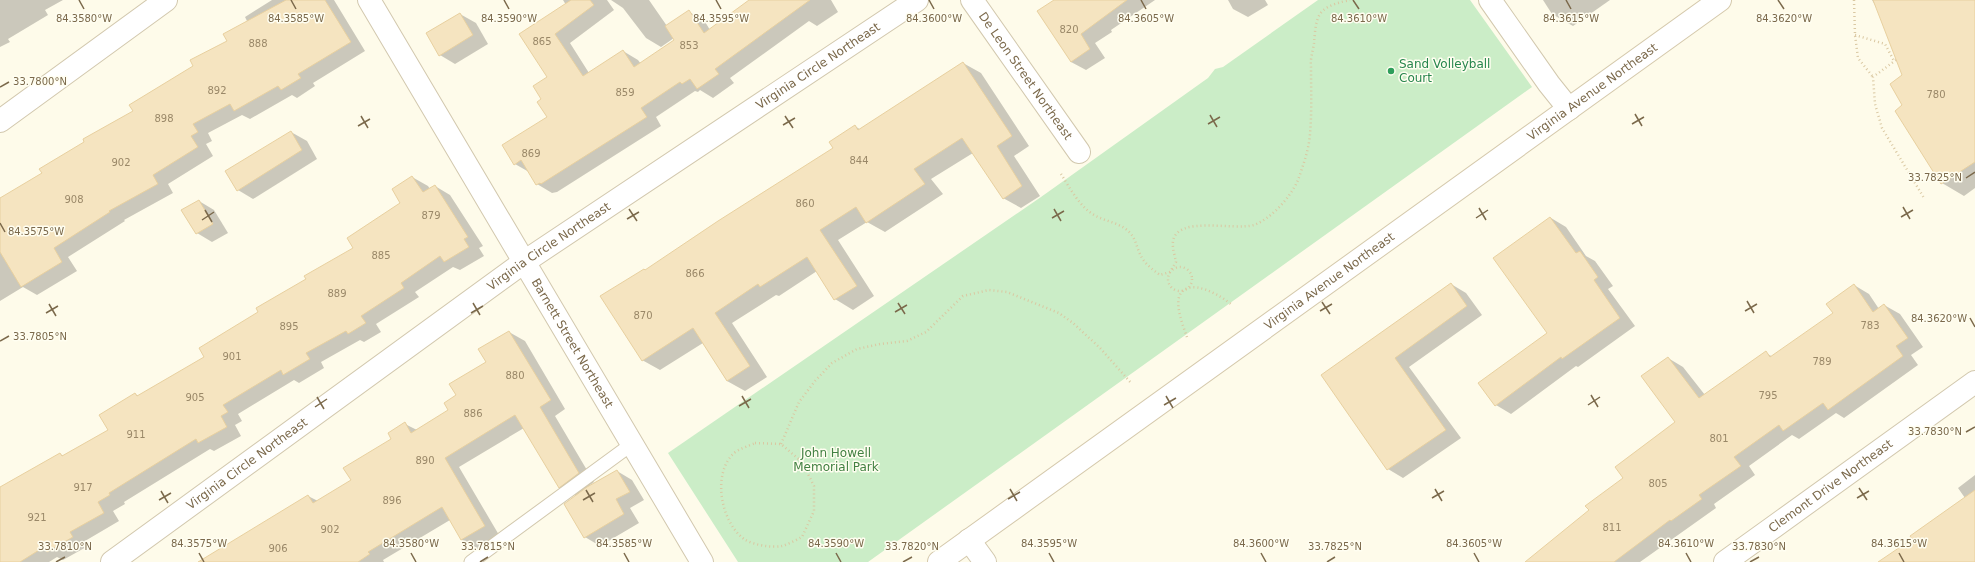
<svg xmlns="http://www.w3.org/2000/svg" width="1975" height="562" font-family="'DejaVu Sans',sans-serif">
	<rect width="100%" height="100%" fill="#fefbea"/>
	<path fill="#cbedc7" d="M1318,0H1470L1532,87L868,562H738L668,453L1041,197L1208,78L1215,69L1223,67Z"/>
	<g fill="#0003">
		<path d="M0,0H63L45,10L48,15L8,39L10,42L0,47Z"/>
		<path d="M272,0H334L365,51L313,83L315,86L297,98L292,95L250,119L242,115L208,133L212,141L206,144L213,156L168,184L173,193L124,220L125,221L68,257L77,271L37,295L23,287L0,301V199L43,173L134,111L228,41L247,21L245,17Z"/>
		<path d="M563,0H607L614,10L570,43L589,73L623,51L638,60L641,64L675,40L674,38L661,47L646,38L623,8L611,0H649L667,26L689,12L704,20L710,30L751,0H831L838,12L817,26L809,21L730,78L734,83L713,98L700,90L698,92L695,91L656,117L661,126L557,192L552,193L537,184L529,172L515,164L548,118L543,100L549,77L520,35L566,5Z"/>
		<path d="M1056,0H1155L1111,30L1112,32L1095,43L1105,58L1086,70L1071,62Z"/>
		<path d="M1228,0H1265L1268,5L1248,17L1233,9Z"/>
		<path d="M1543,0H1610L1573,26L1552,14Z"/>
		<path d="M1872,0H1975V188L1964,196L1942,183L1903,105L1904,75L1879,12Z"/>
		<path d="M460,14L476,23L488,44L455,64L440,55Z"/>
		<path d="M963,63L981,73L1029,146L1014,156L1040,196L1021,208L1003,198L973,153L931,179L943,194L885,232L867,222L838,240L874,296L853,310L835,299L817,271L779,296L776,295L732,323L767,377L745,391L727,381L703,343L660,370L642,360L646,271L834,148L855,126L861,130Z"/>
		<path d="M291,132L307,141L317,159L253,199L238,190Z"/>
		<path d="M412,177L428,186L430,189L435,186L450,195L483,246L479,248L484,256L460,270L453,267L415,292L419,297L376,324L381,332L364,342L360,340L321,362L324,368L299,383L294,380L238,414L242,421L235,425L241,436L214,451L210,449L124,502L125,504L113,511L119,521L85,541L88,546L63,560L57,557L49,562H0V488L60,454L64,456L110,430L135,394L139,396L206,358L260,312L355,248L402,203Z"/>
		<path d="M199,201L214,210L228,233L212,242L197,233Z"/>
		<path d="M1551,218L1566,227L1586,256L1595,261L1613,286L1608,289L1635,326L1578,367L1576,366L1511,414L1496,405L1548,333Z"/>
		<path d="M1451,284L1466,293L1482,315L1409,367L1461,438L1403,478L1388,469L1322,375Z"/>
		<path d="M1854,285L1869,294L1879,309L1884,305L1900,314L1923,347L1911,355L1918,365L1844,418L1836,413L1799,439L1792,435L1749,466L1755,475L1714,504L1716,508L1640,562H1530L1590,511L1624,478L1676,422L1668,358L1683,367L1705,395L1766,353L1773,357L1834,314Z"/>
		<path d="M509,332L525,341L565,409L555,416L594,482L590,485V486L617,471L632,480L644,500L630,508L639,523L600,546L585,537L576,496L559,487L524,428L459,467L499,535L477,548L462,540L450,520L383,560L384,562H199L308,496L318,501L352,481L393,439L405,424L417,430L450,411L457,396L487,362Z"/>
		<path d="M1975,475V562H1880L1914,539L1965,498L1958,488Z"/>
	</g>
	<g fill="#f5e4c0" stroke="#e8d09f">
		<path d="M286,0H325L351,42L298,74L301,78L281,90L278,86L234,111L230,104L193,124L198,132L191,136L198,147L153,175L158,184L109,211L110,212L54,248L62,262L21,287L0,252V198L42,173L39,169L84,142L83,139L133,111L129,105L193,66L190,60L227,41L223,34Z"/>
		<path d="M571,0H590L594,5L555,34L583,76L623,50L634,67L674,40L665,26L689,10L704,33L749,0H810L715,69L719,74L697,89L690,79L682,84L680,82L641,108L647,117L541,184L540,183L536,185L521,160L514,165L502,145L547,117L537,102L541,99L533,86L547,77L519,34Z"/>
		<path d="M1054,0H1127L1081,34L1090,49L1071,62L1037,11Z"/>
		<path d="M1873,0H1975V162L1941,184L1895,111L1902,105L1890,84L1902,75Z"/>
		<path d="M460,13L473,35L439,56L426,33Z"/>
		<path d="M963,62L1012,136L997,146L1022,186L1003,199L962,138L914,169L925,184L866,223L856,207L820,230L857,286L834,300L807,257L760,287L758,284L715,313L750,366L727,381L693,328L642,361L600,296L644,269L645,270L718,221L833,148L829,142L855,125L858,130Z"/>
		<path d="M291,131L302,150L237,191L225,171Z"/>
		<path d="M412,176L423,192L435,185L468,237L464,239L469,247L444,262L440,256L401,283L404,288L361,316L366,323L348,334L346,331L306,353L310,359L283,375L281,370L223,405L228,412L221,416L227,427L198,443L196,439L109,493L110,495L98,502L104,513L70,532L73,537L47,552L44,547L20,562H0V487L60,453L62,456L108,430L99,415L135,393L137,396L204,357L199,348L258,312L256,308L306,279L304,276L353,248L347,238L400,203L392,189Z"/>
		<path d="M199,200L213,224L196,234L181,210Z"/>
		<path d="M1550,217L1576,253L1580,251L1598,277L1594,280L1620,318L1562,359L1561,357L1495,406L1478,383L1547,333L1493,258Z"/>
		<path d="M1451,283L1467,306L1395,358L1446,430L1387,470L1321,375Z"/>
		<path d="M1854,284L1873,312L1884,304L1908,338L1896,346L1903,356L1828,410L1823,403L1783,431L1779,425L1734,457L1741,466L1699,495L1702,499L1671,521L1670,520L1614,562H1525L1589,510L1585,506L1623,478L1615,467L1675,422L1641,376L1668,357L1699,398L1766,351L1770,357L1833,313L1826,304Z"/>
		<path d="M509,331L551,400L540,407L579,473L559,488L515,415L445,458L485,526L461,540L442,507L368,552L370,554L358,562H198L308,495L313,503L351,480L343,468L391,439L388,433L405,422L411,433L448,410L444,403L456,395L449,384L486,362L478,349Z"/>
		<path d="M617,470L630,492L616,499L624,514L584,538L564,504L587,487Z"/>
		<path d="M1975,490V562H1878L1912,539L1910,536Z"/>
	</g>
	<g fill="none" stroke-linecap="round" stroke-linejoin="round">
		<g stroke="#d2c8ae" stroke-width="15">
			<path id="lane" d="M471,562L632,444"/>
		</g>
		<g stroke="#d2c8ae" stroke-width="24">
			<g id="street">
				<path id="s1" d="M369,0L702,562"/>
				<path id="s2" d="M972,0L1079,152"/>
				<path d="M1490,0L1549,84L1569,109"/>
				<path d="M0,121L166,0"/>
				<path d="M969,540L985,562"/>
				<path id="s3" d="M112,562L524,262L917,0"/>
				<path id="s4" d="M1725,562L1975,382"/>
			</g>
		</g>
		<g stroke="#d5c9ac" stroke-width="24">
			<g id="secondary">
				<path id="s5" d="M939,562L1720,0"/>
			</g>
		</g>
		<g stroke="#dac8a2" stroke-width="2.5" stroke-dasharray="1 3" stroke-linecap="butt">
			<path d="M1854,0L1855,35L1858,58L1873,77"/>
			<path d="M1855,35L1885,44L1894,61"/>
			<path d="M1896,60L1873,77L1875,104L1882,128L1924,198"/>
			<path d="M1061,174C1070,188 1080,208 1096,216C1107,222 1122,223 1131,234C1136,240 1137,249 1141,256C1145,264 1153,270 1160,275L1170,272L1176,262C1175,256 1172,248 1173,241C1178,215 1234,231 1254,225C1272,218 1290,198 1298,180C1303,166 1309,149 1310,134C1312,111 1311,89 1311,67C1310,59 1313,51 1314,43C1315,34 1315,22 1320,14C1326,5 1341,2 1350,0"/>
			<circle cx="1180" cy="279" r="12"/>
			<path d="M1187,337C1183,326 1176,308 1179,297C1187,275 1222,296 1232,305"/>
			<path d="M755,443L781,444L802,462L814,486V511L802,537C796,540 789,544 782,546C771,548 753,545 744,539C721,522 712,475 733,454C738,449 749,446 755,443Z"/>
			<path d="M781,444L799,402L815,381L832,363L857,349L880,344L907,341L926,332L963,296L989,290L1007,292L1059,313L1073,323L1100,348L1132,384"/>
		</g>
		<use href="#lane" stroke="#fff" stroke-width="13"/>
		<use href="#street" stroke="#fff" stroke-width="22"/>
		<use href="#secondary" stroke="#fff" stroke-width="22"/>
	</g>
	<path fill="none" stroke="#7b694b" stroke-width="1.5" d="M79,0L84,9M291,0L296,9M504,0L509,9M716,0L721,9M929,0L934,9M1141,0L1146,9M1353,0L1359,9M1566,0L1571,9M1778,0L1784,9M0,87L9,82M1635,114L1642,126M1210,115L1217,127M361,116L368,128M785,116L793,128M1208,124L1220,117M1632,124L1644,117M783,125L795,118M358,126L370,119M1966,178L1975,172M1903,207L1910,219M1479,208L1486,220M629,209L637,221M1054,209L1061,221M205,210L212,222M1901,217L1913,210M1052,218L1064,211M1476,218L1488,210M627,219L639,212M202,220L214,212M0,223L5,232M1747,301L1754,313M1322,302L1330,314M473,303L480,315M898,303L905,314M49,304L56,316M1320,311L1332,304M1745,311L1757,304M895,312L907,305M46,313L58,306M471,313L483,306M1970,318L1975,327M0,341L9,336M1591,395L1598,407M742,396L749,408M1166,396L1173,408M317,397L324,409M1164,405L1176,398M1588,405L1600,397M739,406L751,399M315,407L327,399M1966,432L1975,427M1859,488L1867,500M1010,489L1017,501M1435,489L1442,501M586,490L593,502M161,491L168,503M1432,498L1444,491M1857,498L1869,491M1008,499L1020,492M159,500L171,493M583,500L595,493M199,553L204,562M411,553L416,562M624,553L629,562M836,553L841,562M1049,553L1054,562M1261,553L1266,562M1474,553L1479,562M1686,553L1691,562M1899,553L1904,562M56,562L65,557M480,562L488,557M903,562L912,557M1327,562L1335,557M1750,562L1759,557"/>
	<circle fill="#2e9e5b" stroke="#fffef1" stroke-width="1.5" cx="1391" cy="71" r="4"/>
	<g text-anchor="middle" stroke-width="3" stroke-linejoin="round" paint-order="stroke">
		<g font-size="10" fill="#9a8868">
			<text x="1069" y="33">820</text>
			<text x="542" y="45">865</text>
			<text x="258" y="47">888</text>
			<text x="689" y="49">853</text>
			<text x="217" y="94">892</text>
			<text x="625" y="96">859</text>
			<text x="1936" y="98">780</text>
			<text x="164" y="122">898</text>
			<text x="531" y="157">869</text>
			<text x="859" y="164">844</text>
			<text x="121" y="166">902</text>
			<text x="74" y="203">908</text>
			<text x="805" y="207">860</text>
			<text x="431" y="219">879</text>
			<text x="381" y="259">885</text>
			<text x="695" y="277">866</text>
			<text x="337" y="297">889</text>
			<text x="643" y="319">870</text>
			<text x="1870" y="329">783</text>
			<text x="289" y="330">895</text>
			<text x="232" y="360">901</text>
			<text x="1822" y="365">789</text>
			<text x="515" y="379">880</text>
			<text x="1768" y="399">795</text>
			<text x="195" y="401">905</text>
			<text x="473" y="417">886</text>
			<text x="136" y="438">911</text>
			<text x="1719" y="442">801</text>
			<text x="425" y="464">890</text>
			<text x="1658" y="487">805</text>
			<text x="83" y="491">917</text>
			<text x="392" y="504">896</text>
			<text x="37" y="521">921</text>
			<text x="1612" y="531">811</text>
			<text x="330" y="533">902</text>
			<text x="278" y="552">906</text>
		</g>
		<g font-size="12" fill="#27864d" stroke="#fffef1" text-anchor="start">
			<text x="1399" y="68">Sand Volleyball<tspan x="1399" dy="14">Court</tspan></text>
		</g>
		<g font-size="12" fill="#7b694b" stroke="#fffef1">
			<text dy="4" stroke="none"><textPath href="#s3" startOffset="863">Virginia Circle Northeast</textPath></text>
			<text dy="4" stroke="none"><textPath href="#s2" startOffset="93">De Leon Street Northeast</textPath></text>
			<text dy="4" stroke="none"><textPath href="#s5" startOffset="805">Virginia Avenue Northeast</textPath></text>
			<text dy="4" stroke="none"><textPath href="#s3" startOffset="539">Virginia Circle Northeast</textPath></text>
			<text dy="4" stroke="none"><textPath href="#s5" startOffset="481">Virginia Avenue Northeast</textPath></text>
			<text dy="4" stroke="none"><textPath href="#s1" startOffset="399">Barnett Street Northeast</textPath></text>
			<text dy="4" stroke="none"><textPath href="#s3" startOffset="167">Virginia Circle Northeast</textPath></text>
			<text dy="4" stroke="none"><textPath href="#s4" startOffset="130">Clemont Drive Northeast</textPath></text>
		</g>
		<g font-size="12" fill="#428142" stroke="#fffef1">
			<text x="836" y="457">John Howell<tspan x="836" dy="14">Memorial Park</tspan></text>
		</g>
	</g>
	<g font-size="10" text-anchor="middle" fill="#7b694b" stroke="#fffef1" stroke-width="3" stroke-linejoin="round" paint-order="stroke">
		<text x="84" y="22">84.3580°W</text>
		<text x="296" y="22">84.3585°W</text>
		<text x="509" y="22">84.3590°W</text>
		<text x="721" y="22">84.3595°W</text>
		<text x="934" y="22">84.3600°W</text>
		<text x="1146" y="22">84.3605°W</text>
		<text x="1359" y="22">84.3610°W</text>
		<text x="1571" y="22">84.3615°W</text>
		<text x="1784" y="22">84.3620°W</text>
		<text x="40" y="85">33.7800°N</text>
		<text x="1935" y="181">33.7825°N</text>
		<text x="36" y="235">84.3575°W</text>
		<text x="1939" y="322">84.3620°W</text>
		<text x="40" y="340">33.7805°N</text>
		<text x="1935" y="435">33.7830°N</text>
		<text x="199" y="547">84.3575°W</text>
		<text x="411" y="547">84.3580°W</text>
		<text x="624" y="547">84.3585°W</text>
		<text x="836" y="547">84.3590°W</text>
		<text x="1049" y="547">84.3595°W</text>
		<text x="1261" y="547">84.3600°W</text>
		<text x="1474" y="547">84.3605°W</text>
		<text x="1686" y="547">84.3610°W</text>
		<text x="1899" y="547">84.3615°W</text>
		<text x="65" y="550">33.7810°N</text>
		<text x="488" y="550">33.7815°N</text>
		<text x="912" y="550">33.7820°N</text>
		<text x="1335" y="550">33.7825°N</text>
		<text x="1759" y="550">33.7830°N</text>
	</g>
</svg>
